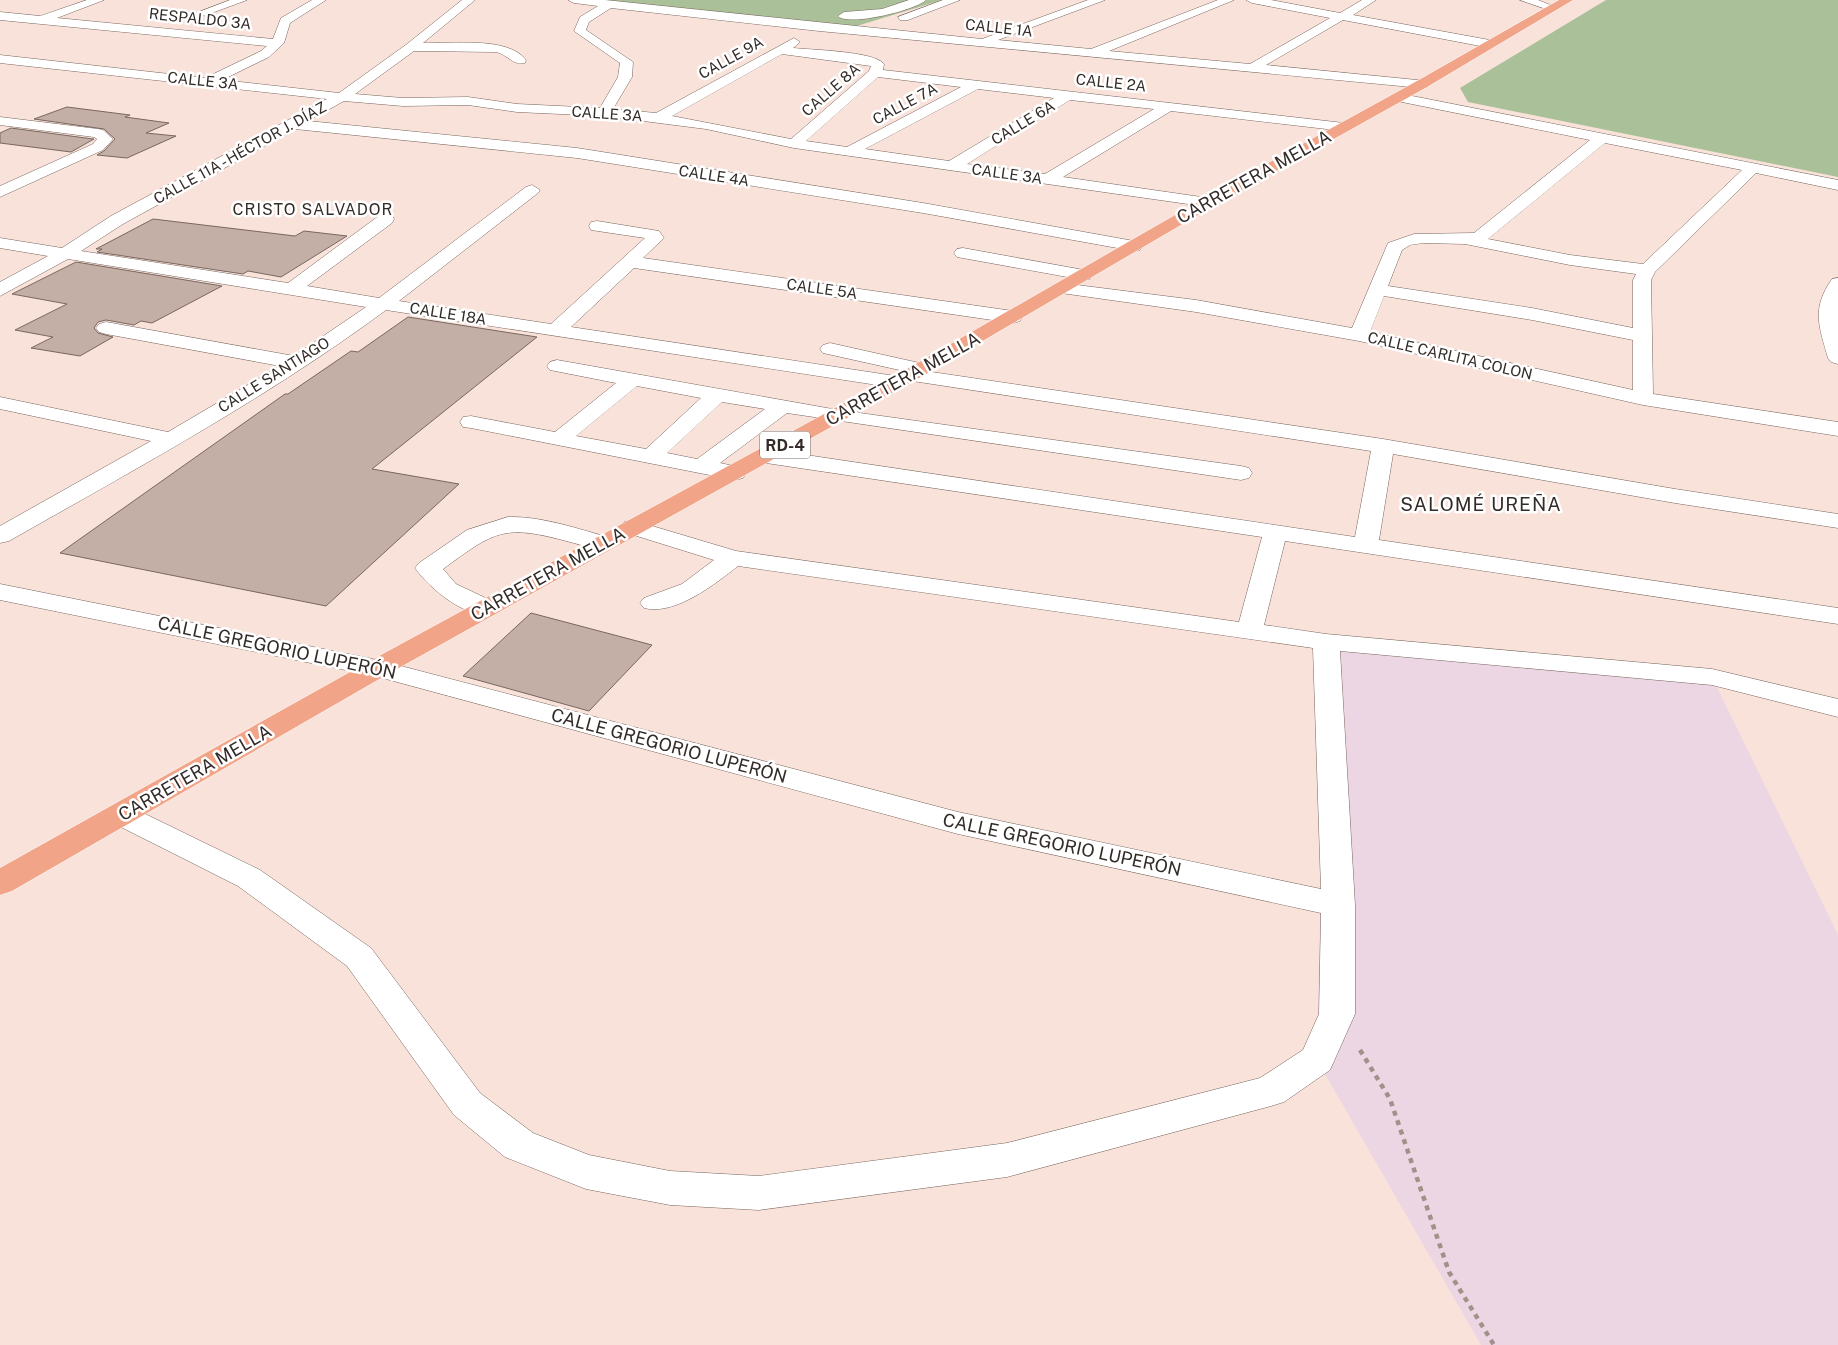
<svg xmlns="http://www.w3.org/2000/svg" width="1838" height="1345" font-family="'Public Sans',sans-serif">
	<rect width="100%" height="100%" fill="#f8e2d9"/>
	<path fill="#edd6e3" d="M1326,642L1712,677L1838,935V1345H1481L1317,1060Z"/>
	<g fill="#aac099">
		<path d="M576,0H942L847,29Z"/>
		<path d="M1606,0H1838V177L1468,102L1460,88Z"/>
	</g>
	<g fill="#c4afa7" stroke="#79675f">
		<path d="M67,107L130,115L125,117L169,123L146,133L176,136L127,158L97,155L104,151L115,139L104,129L34,119Z"/>
		<path d="M11,128L93,139H94L71,152L0,143V133Z"/>
		<path d="M153,219L295,236L304,231L347,236L281,277L248,271L243,274L97,252L102,249H96Z"/>
		<path d="M76,262L222,286L152,323L141,321L134,325L106,320L98,322L94,328L98,333L113,337L80,356L31,348L53,337L15,330L67,304L12,294Z"/>
		<path d="M408,317L537,337L372,469L459,484L326,606L60,553L285,394H288L351,351L358,352Z"/>
		<path d="M531,613L652,645L589,711L463,676Z"/>
	</g>
	<g fill="none" stroke-linecap="round" stroke-linejoin="round">
		<g stroke="#78655d" stroke-width="1">
			<g id="minor">
				<path d="M87,0H104L57,18L273,39L281,18L312,0H326L290,23L284,43L269,57L222,80L339,93L407,44L462,0H475L423,43C452,44 508,36 526,60L525,63C513,66 507,54 496,52L414,51L355,94L403,98L468,97L517,104L600,108L618,77L620,63L574,31L580,17L598,6L574,3L568,0H605L982,39L1088,0H1105L998,40L1091,49L1218,0H1234L1109,51L1250,64L1330,18L1252,3L1246,0H1271L1340,13L1362,0H1376L1353,15L1495,41L1497,44L1491,48L1343,20L1266,65L1427,81L1429,84L1427,87L1422,88L819,31L611,8L589,22L586,30L633,62L632,77L613,109L656,113L794,38L800,42L793,48C811,50 874,51 884,64L883,70L1344,123L1351,127L1344,131L1171,111L1063,177L1215,199L1217,202L1209,207L794,148L706,129L604,116L517,112L468,105L403,106L344,101L308,121L577,148L923,203L1134,241L1140,242L1143,246L1140,250L1134,251L923,213L577,158L295,129L123,224L81,251L288,283L380,215H392L394,219L392,223L307,286L379,298L526,187L532,185L540,190L538,193L399,301L551,324L645,238L591,230L589,226L591,222L597,221L659,231L664,238L643,258L1013,311L1020,313L1022,317L1020,321L1013,323L634,268L571,327L902,377L901,375L904,371L823,353L820,349L823,345L830,343L924,364L927,368L925,371L1383,439L1675,489L1838,514V528L1675,503L1393,454L1379,540L1838,608V624L1285,541L1264,625L1326,634L1712,669L1838,699V717L1712,685L1340,651L1355,905V1014L1330,1070L1284,1102L1271,1106L1007,1177L759,1210L670,1205L586,1189L505,1157L454,1115L347,966L238,886L111,822L107,815L111,808L122,805L133,808L260,870L371,948L480,1093L533,1133L589,1155L670,1171L759,1176L1007,1143L1260,1078L1303,1050L1319,1014L1321,913L958,834L375,676L0,600V584L378,660L958,812L1321,889L1313,648L738,566C715,584 675,616 644,608L640,603L644,598L682,584L714,560L624,532L620,527L624,522L632,520L736,551L1239,622L1262,537L766,463L758,461L755,456L758,451L766,449L1355,537L1371,451L906,380L907,382L904,386L897,388L386,310C267,398 137,468 9,541L0,543V526L151,441L0,409V397L168,432L280,366L106,334L99,332L96,328L99,324L106,322L294,356L366,307L68,259L0,296V282L48,256L0,248V238L62,248L111,216L327,99L0,63V55L205,78L261,51L267,46L0,20V12L40,16ZM782,54L871,66L869,71L791,139L672,116ZM878,77L961,87L847,147L806,141ZM978,89L1054,98L949,161L865,149ZM1070,100L1154,109L1045,174L967,164Z"/>
				<path d="M230,0H247L209,14L205,16L199,12Z"/>
				<path d="M909,0H926C916,10 848,27 838,16L844,12L882,9Z"/>
				<path d="M943,0H960L908,20H900L898,17Z"/>
				<path d="M1520,0H1538L1558,8L1552,11Z"/>
				<path d="M1397,93L1838,180V190L1756,173L1655,272L1651,280L1653,394L1838,422V436L1643,405L1359,341L1196,312L1061,293L1055,292L1052,288L1055,284L1061,283L1196,300L1352,328L1388,243L1414,234L1474,233L1590,140L1392,100L1390,97ZM1605,143L1742,170L1643,264L1570,255L1488,239ZM1424,243L1465,244L1570,265L1636,274L1633,280V328L1532,308L1388,286L1402,250L1410,245ZM1384,296L1532,320L1633,340V390L1370,332Z"/>
				<path d="M0,117L98,129L103,130L113,139L103,150L0,197V186L93,144L97,139L94,137L0,125Z"/>
				<path d="M963,248L1084,270L1090,271L1093,275L1090,279L1084,280L957,257L954,253L957,249Z"/>
				<path d="M1838,278V364L1831,362L1828,358C1819,326 1811,309 1832,279Z"/>
				<path d="M557,360L838,410L1241,466L1249,468L1252,473L1249,478L1241,480L787,413L720,463L743,468L746,473L743,478L735,480L471,428L463,427L460,422L463,417L471,416L555,432L616,383L550,370L547,366L550,362ZM637,386L701,398L646,449L576,436ZM722,402L765,409L697,459L667,453Z"/>
				<path d="M508,517C542,516 578,529 611,538L614,543L611,548C597,552 583,545 570,542C504,524 496,530 443,569L456,584L494,602L498,608L494,614C467,620 430,589 415,568L419,563L467,530Z"/>
			</g>
		</g>
		<g stroke="#fff" stroke-width="1">
			<path id="major" d="M1559,0H1573L1427,87L1215,205L928,373L388,674L12,891L0,895V868L368,662L914,365L1203,199L1417,81Z"/>
		</g>
		<path stroke="#a0918a" stroke-width="4.5" stroke-dasharray="5 5" stroke-linecap="butt" d="M1360,1050L1390,1099L1449,1272L1494,1345"/>
		<use href="#minor" fill="#fff" fill-rule="evenodd"/>
		<use href="#major" fill="#f2a489" fill-rule="evenodd"/>
	</g>
	<g text-anchor="middle" stroke-width="5" stroke-linejoin="round" paint-order="stroke">
		<g font-size="15" fill="#332b28" stroke="#fff">
			<text transform="translate(200 19) rotate(6)" y="5">RESPALDO 3A</text>
			<text transform="translate(999 28) rotate(6)" y="5">CALLE 1A</text>
			<text transform="translate(731 58) rotate(-29)" y="5">CALLE 9A</text>
			<text transform="translate(203 81) rotate(6)" y="5">CALLE 3A</text>
			<text transform="translate(1111 83) rotate(6)" y="5">CALLE 2A</text>
			<text transform="translate(831 90) rotate(-41)" y="5">CALLE 8A</text>
			<text transform="translate(905 104) rotate(-28)" y="5">CALLE 7A</text>
			<text transform="translate(607 114) rotate(4)" y="5">CALLE 3A</text>
			<text transform="translate(1023 123) rotate(-31)" y="5">CALLE 6A</text>
			<text transform="translate(240 153) rotate(-29)" y="5">CALLE 11A - HÉCTOR J. DÍAZ</text>
			<text transform="translate(1007 174) rotate(8)" y="5">CALLE 3A</text>
			<text transform="translate(714 176) rotate(9)" y="5">CALLE 4A</text>
			<text transform="translate(822 289) rotate(8)" y="5">CALLE 5A</text>
			<text transform="translate(448 314) rotate(9)" y="5">CALLE 18A</text>
			<text transform="translate(1450 356) rotate(13)" y="5">CALLE CARLITA COLON</text>
			<text transform="translate(274 375) rotate(-32)" y="5">CALLE SANTIAGO</text>
		</g>
		<g font-size="16" letter-spacing="1" fill="#332b28" stroke="#fff">
			<text x="313" y="215">CRISTO SALVADOR</text>
		</g>
		<rect fill="#fff" stroke="#706b68" stroke-width="1" x="760" y="431.5" width="50" height="27" rx="4"/>
		<g font-size="16" font-weight="bold" fill="#332b28">
			<text x="785" y="451">RD-4</text>
		</g>
		<g font-size="18" fill="#332b28" stroke="#fff">
			<text transform="translate(1254 177) rotate(-29)" y="6">CARRETERA MELLA</text>
			<text transform="translate(903 379) rotate(-29)" y="6">CARRETERA MELLA</text>
			<text transform="translate(548 574) rotate(-29)" y="6">CARRETERA MELLA</text>
			<text transform="translate(277 648) rotate(12)" y="6">CALLE GREGORIO LUPERÓN</text>
			<text transform="translate(669 746) rotate(15)" y="6">CALLE GREGORIO LUPERÓN</text>
			<text transform="translate(195 773) rotate(-30)" y="6">CARRETERA MELLA</text>
			<text transform="translate(1062 845) rotate(12)" y="6">CALLE GREGORIO LUPERÓN</text>
		</g>
		<g font-size="19" letter-spacing="1" fill="#332b28" stroke="#fff">
			<text x="1481" y="511">SALOMÉ UREÑA</text>
		</g>
	</g>
</svg>
